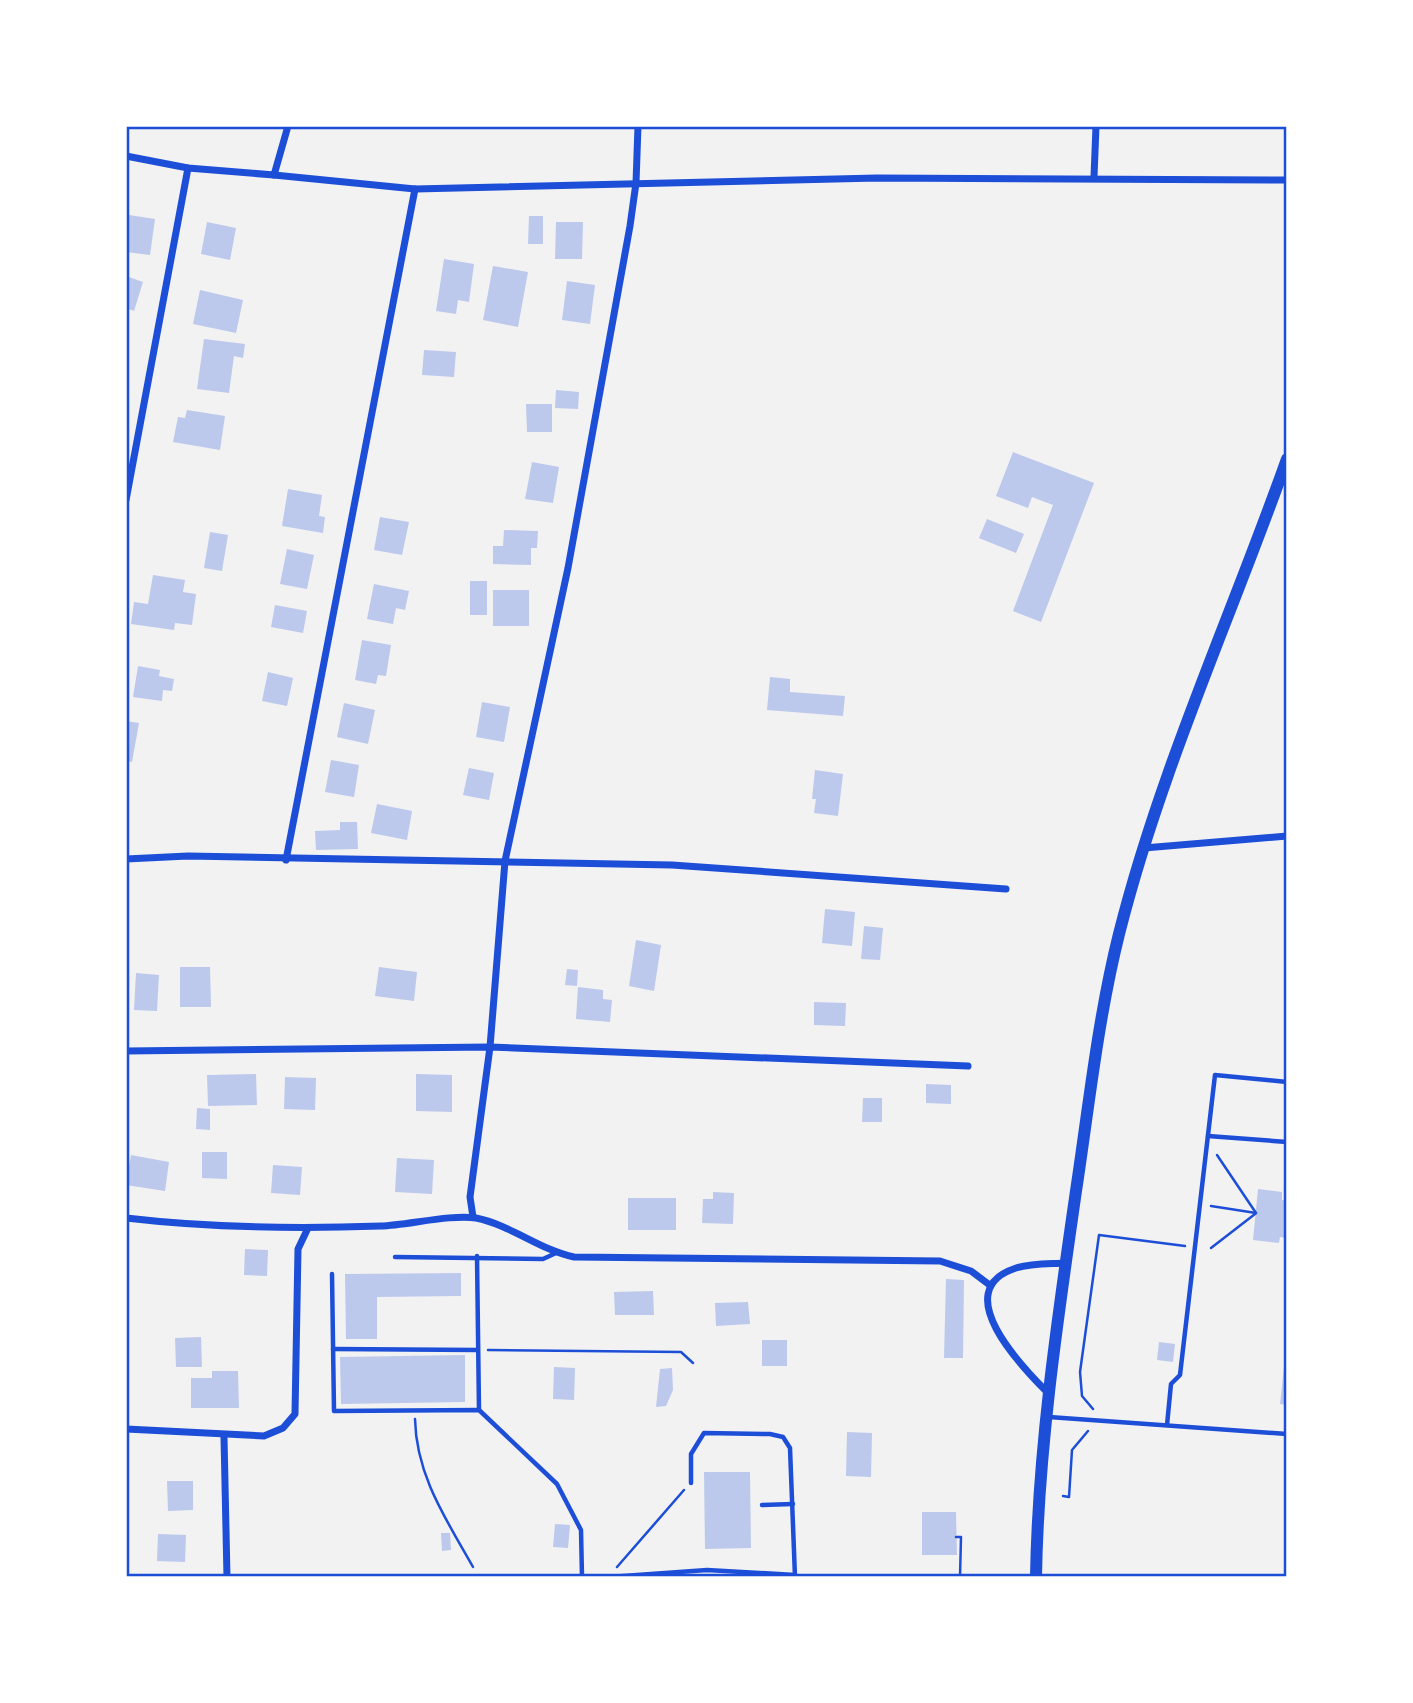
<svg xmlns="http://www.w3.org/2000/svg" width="1413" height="1703" font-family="'Alegreya Sans',sans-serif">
	<rect width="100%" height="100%" fill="#f2f2f2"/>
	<g fill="#bdc9ec">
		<path d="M129,215L155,219L150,255L126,252Z"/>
		<path d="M529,216H543V244H528Z"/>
		<path d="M207,222L236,228L230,260L201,254Z"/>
		<path d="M556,222H583L582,259H555Z"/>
		<path d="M444,259L474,264L469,302L458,300L456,314L436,311Z"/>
		<path d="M493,266L528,272L518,327L483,320Z"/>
		<path d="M126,276L143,282L134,311L126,308Z"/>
		<path d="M567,281L595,285L590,324L562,320Z"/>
		<path d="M200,290L243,300L236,333L193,324Z"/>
		<path d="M204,339L245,344L243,358L234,356L229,393L197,389Z"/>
		<path d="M424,350L456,352L454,377L422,375Z"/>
		<path d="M556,390L579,392L578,409L555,408Z"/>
		<path d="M526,404H552V432H527Z"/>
		<path d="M187,410L225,416L220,450L173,442L178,417L185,418Z"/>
		<path d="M1013,452L1094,483L1041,622L1013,611L1053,505L1032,497L1028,508L996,496Z"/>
		<path d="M532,462L559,467L553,503L525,499Z"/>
		<path d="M288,489L322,495L319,516L325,517L323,533L282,526Z"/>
		<path d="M380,517L409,522L402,555L374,550Z"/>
		<path d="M987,519L1024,534L1016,553L979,538Z"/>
		<path d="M504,530L538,531L537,548H531V565L493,564V546H503Z"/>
		<path d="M210,532L228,535L222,571L204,568Z"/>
		<path d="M287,549L314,555L307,589L280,584Z"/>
		<path d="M153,575L185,580L183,592L196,594L192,625L175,623L174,630L131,624L134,602L148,604Z"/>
		<rect x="470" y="581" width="17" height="34"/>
		<path d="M374,584L409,591L405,610L396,608L393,624L367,619Z"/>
		<rect x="493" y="590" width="36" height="36"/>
		<path d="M275,605L307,611L303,633L271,627Z"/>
		<path d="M362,640L391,645L386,676L378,675L376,684L355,680Z"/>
		<path d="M138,666L160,670L159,676L174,679L172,691L163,690L162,701L133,697Z"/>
		<path d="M268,672L293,678L287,706L262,701Z"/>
		<path d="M770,677L790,679V692L845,696L843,716L767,710Z"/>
		<path d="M482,702L510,707L504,742L476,737Z"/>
		<path d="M344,703L375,710L368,744L337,737Z"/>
		<path d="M126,721L139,723L132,762L126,761Z"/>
		<path d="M331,760L359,765L354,797L325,792Z"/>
		<path d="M469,768L494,773L489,800L463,795Z"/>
		<path d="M815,770L843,774L838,816L814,813L816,799H812Z"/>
		<path d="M377,804L412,811L407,840L371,833Z"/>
		<path d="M340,822H357L358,849L316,850L315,831L340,830Z"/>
		<path d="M825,909L855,912L852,946L822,943Z"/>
		<path d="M864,926L883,928L880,960L861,959Z"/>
		<path d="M636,940L661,945L654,991L629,986Z"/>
		<path d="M180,967H210L211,1007H180Z"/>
		<path d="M379,967L417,972L414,1001L375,996Z"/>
		<path d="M567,969L578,970L577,986L565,985Z"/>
		<path d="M136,973L159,975L157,1011L134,1010Z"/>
		<path d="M578,987L603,990V999L612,1000L610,1022L576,1019Z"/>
		<path d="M814,1002L846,1003L845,1026L814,1025Z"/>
		<path d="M256,1074L257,1105L208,1106L207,1075Z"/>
		<path d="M416,1074L452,1075V1112L416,1111Z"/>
		<path d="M285,1077L316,1078L315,1110L284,1109Z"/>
		<path d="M926,1084L951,1085V1104L926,1103Z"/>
		<path d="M863,1098H882V1122H862Z"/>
		<path d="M197,1108L210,1109V1130L196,1129Z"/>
		<path d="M202,1152H227V1179L202,1178Z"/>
		<path d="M131,1155L169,1162L165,1191L126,1185Z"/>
		<path d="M397,1158L434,1160L432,1194L395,1192Z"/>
		<path d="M273,1165L302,1167L300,1195L271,1193Z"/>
		<path d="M1258,1189L1282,1192V1200L1287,1201V1238L1280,1237L1279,1243L1253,1240Z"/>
		<path d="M713,1192L734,1193L733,1224L702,1223L703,1199H713Z"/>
		<rect x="628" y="1198" width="48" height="32"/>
		<path d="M245,1249L268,1250L267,1276L244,1275Z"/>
		<path d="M461,1273V1296L377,1297V1339H346L345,1274Z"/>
		<path d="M946,1279L964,1280L963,1358H944Z"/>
		<path d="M653,1291L654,1315H615L614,1292Z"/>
		<path d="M748,1302L750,1324L716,1326L715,1303Z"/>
		<path d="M201,1337L202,1367H176L175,1338Z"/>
		<rect x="762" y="1340" width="25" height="26"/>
		<path d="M1159,1342L1175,1344L1173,1362L1157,1360Z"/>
		<path d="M465,1355V1402L341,1404L340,1357Z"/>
		<path d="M554,1367L575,1368L574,1400L553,1399Z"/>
		<path d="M1284,1367L1287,1368V1405L1280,1404Z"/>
		<path d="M672,1368L673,1390L666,1406L656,1407L660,1369Z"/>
		<path d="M212,1371H238L239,1408H191V1378H212Z"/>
		<path d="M847,1432L872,1433L871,1477L846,1476Z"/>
		<path d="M704,1472H750L751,1548L705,1549Z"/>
		<path d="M167,1481H193V1510L168,1511Z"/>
		<path d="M922,1512H956L957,1555H922Z"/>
		<path d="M555,1524L570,1525L568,1548L553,1547Z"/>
		<path d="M441,1533H450L451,1550L442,1551Z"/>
		<path d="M158,1534L186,1535L185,1562L157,1561Z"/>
	</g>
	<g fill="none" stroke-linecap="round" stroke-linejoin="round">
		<g stroke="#1d4ed8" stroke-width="2.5">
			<path d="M1217,1155L1256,1213"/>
			<path d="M1211,1206L1256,1213"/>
			<path d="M1211,1248L1255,1214"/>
			<path d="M488,1350L681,1352L693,1363"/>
			<path d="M1093,1409L1082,1396L1080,1372L1099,1235L1185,1246"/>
			<path d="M415,1419C416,1475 446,1519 473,1567"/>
			<path d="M1063,1496L1069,1497L1072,1450L1088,1431"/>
			<path d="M956,1537H961L960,1577"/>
			<path d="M617,1567L684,1490"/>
		</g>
		<g stroke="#1d4ed8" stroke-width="4.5">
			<path d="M1208,1136L1287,1142"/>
			<path d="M477,1256L479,1410"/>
			<path d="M395,1257L543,1259L556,1253"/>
			<path d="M332,1274L334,1411L479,1410L557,1484L581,1530L582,1577"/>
			<path d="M333,1349L477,1350"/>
			<path d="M1049,1417L1287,1434"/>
			<path d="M1167,1425L1171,1384L1180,1375L1215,1075L1287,1082"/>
			<path d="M691,1483V1454L704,1433L770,1434L783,1437L790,1448L795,1577"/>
			<path d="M762,1505L793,1504"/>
			<path d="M421,1577H565"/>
			<path d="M609,1577L707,1570L795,1575"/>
		</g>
		<g stroke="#1d4ed8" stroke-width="7">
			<path d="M126,156L188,168L274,175L288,126"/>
			<path d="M274,175L415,189L877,178L1287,180"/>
			<path d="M1094,177L1096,126"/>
			<path d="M126,500L188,168"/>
			<path d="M1144,848L1287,836"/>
			<path d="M126,859L188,856L672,865L1006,889"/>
			<path d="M286,860L415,189"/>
			<path d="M126,1051L490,1047L968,1066"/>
			<path d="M473,1217L470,1197L490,1047L505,861L568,568L630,226L636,183L638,126"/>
			<path d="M126,1218C211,1228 296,1229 381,1226C407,1225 453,1214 476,1218C511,1225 540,1250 574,1257L940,1261L971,1271L991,1286"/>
			<path d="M1048,1393C1022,1367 947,1290 1016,1268C1032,1263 1049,1264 1065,1263"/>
			<path d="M126,1429L264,1436L283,1428L295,1414L298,1249L308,1228"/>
			<path d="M224,1437L227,1577"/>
		</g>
		<path stroke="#1d4ed8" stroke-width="12" d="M1036,1577C1038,1450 1058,1316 1076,1191C1089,1105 1098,1018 1119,934C1160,771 1231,617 1287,459"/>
	</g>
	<rect width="1413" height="1703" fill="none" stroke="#ffffff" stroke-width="256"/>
	<rect x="128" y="128" width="1157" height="1447" fill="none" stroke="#1d4ed8" stroke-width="2.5"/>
</svg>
